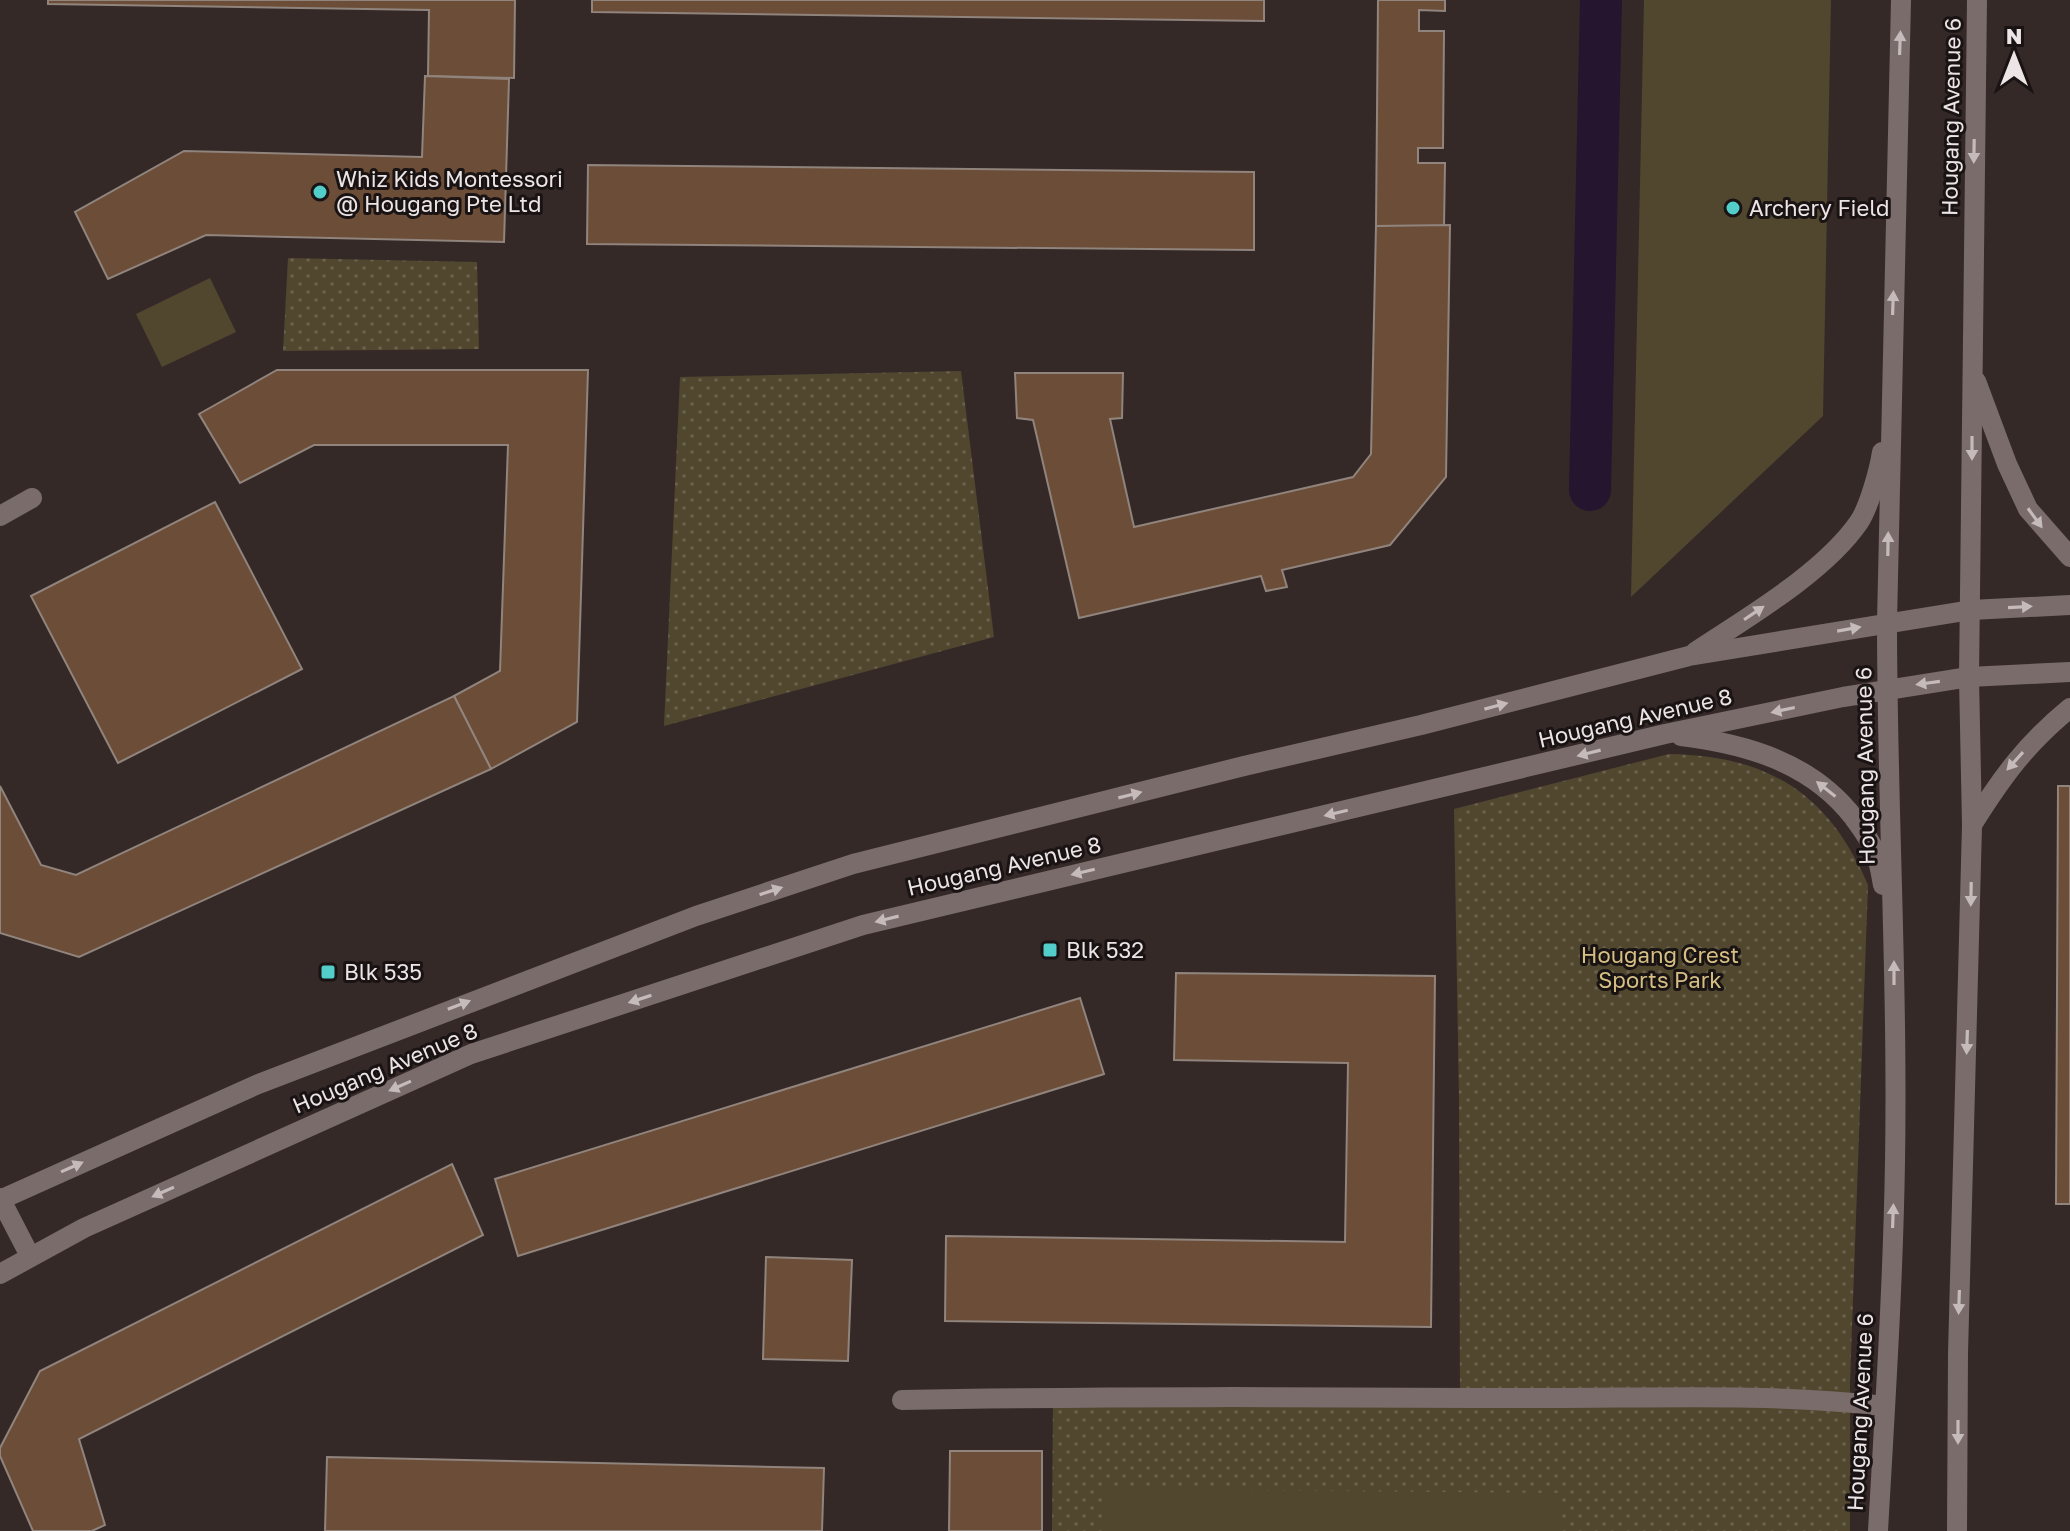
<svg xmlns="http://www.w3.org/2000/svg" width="2070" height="1531" font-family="'Golos Text',sans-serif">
	<defs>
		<pattern id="grass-dots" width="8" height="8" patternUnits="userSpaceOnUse" patternTransform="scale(2)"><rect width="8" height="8" fill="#51472f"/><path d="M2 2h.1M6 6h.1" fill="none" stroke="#6a614d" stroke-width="1.8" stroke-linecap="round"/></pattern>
	</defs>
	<rect width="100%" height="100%" fill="#352928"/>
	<g fill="url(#grass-dots)">
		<path d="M288,258L477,262L479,349L283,351Z"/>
		<path d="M961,371L994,637L664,726L680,377Z"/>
		<path d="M1669,754C1769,756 1828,793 1868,885L1850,1383V1531H1052L1053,1396L1460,1398L1459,1099L1454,809Z"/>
	</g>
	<g fill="#51472f">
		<path d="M1644,0H1831L1823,416L1631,597Z"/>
		<path d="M210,278L236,332L162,367L136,314Z"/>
		<path d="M1104,1489L1561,1493V1531H1104Z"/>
	</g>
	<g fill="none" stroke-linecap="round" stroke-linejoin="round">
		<path stroke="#25152f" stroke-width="42" d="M1590,490L1601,0"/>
	</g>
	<g fill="#6b4d38" stroke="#90847d" stroke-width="2">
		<path d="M48,0H515L514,78L428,76L429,10L48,4Z"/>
		<path d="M592,0H1264V21L592,12Z"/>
		<path d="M1378,0H1445V11L1419,10V31H1444L1443,148H1418V163H1445L1444,227L1376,226Z"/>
		<path d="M425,76L509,79L504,242L206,235L108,279L75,212L184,151L422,157Z"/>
		<path d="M588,165L1254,172V250L587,244Z"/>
		<path d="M1450,225L1446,477L1390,545L1282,570L1287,587L1266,591L1261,576L1079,618L1033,420L1017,418L1015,373H1123L1122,418L1110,419L1134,527L1353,477L1371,454L1376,226Z"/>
		<path d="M277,370H588L577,722L491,769L454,696L500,671L508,445H314L240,483L199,414Z"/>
		<path d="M215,502L302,669L118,763L31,596Z"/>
		<path d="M454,696L491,769L79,957L0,933V786L41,865L76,875Z"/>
		<path d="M2058,786H2070V1204H2056Z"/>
		<path d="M1176,973L1435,976L1431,1327L945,1321L946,1236L1345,1242L1348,1063L1174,1060Z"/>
		<path d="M1080,998L1104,1074L518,1256L495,1179Z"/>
		<path d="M452,1164L483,1235L79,1439L105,1525L92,1531H33L0,1456V1448L40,1371Z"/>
		<path d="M766,1257L852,1260L848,1361L763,1359Z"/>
		<path d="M950,1451H1042V1531H949Z"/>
		<path d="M327,1457L824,1468L822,1531H325Z"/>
	</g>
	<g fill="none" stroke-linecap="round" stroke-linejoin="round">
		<g stroke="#7a6c6b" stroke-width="20">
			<path d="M0,516L32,498"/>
			<path d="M902,1400C1106,1396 1310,1397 1515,1398C1638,1399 1762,1392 1885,1406"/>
		</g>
		<path stroke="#7a6c6b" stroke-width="20" d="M0,1198L30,1256"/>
		<g stroke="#7a6c6b" stroke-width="20">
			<path d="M1976,381L2007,464L2028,509L2070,557"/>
			<path d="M1695,652C1746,618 1824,573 1859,522C1869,507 1879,471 1882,452"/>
			<path d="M1681,736C1747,744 1812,763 1854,818C1862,829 1872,842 1876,855C1880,865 1881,875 1883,885"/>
			<path d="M1972,825C2002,777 2026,744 2070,708"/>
			<path d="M0,1200L256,1085L696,916L853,864L1244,766L1421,725L1689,656L1971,610L2070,605"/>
			<path d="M0,1274L84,1228L471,1054L863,925L1665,734L1843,697L1969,677L2070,672"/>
			<path d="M1878,1531C1885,1408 1893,1285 1895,1162C1898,982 1887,802 1887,622L1901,0"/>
			<path d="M1957,1531L1958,1354L1972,825L1969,677L1977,0"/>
		</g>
	</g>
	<defs><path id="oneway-solid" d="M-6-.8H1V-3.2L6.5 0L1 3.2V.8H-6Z" transform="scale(2)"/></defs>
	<g fill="#c5bbba">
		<use href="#oneway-solid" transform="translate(1900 43) rotate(-88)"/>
		<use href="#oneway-solid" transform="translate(1974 151) rotate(91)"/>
		<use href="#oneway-solid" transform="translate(1893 303) rotate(-88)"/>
		<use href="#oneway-solid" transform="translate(1972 448) rotate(90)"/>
		<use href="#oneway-solid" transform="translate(2035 518) rotate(54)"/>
		<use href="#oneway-solid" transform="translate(1888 544) rotate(-89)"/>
		<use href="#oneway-solid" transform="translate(2020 607) rotate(-3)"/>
		<use href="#oneway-solid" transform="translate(1754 613) rotate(-34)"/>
		<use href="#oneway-solid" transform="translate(1849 629) rotate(-10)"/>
		<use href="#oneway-solid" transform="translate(1928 683) rotate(172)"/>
		<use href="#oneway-solid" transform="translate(1496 706) rotate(-15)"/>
		<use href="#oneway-solid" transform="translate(1783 710) rotate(168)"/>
		<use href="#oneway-solid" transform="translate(1589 753) rotate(166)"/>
		<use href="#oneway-solid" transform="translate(2015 761) rotate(132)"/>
		<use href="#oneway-solid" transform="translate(1826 789) rotate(-142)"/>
		<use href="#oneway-solid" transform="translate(1130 795) rotate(-14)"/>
		<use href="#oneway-solid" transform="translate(1336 813) rotate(167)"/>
		<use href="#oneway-solid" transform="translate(1083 872) rotate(167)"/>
		<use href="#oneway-solid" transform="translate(771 891) rotate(-18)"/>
		<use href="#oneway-solid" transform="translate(1971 894) rotate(91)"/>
		<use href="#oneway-solid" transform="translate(887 919) rotate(166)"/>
		<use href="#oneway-solid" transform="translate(1894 973) rotate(-90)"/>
		<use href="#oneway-solid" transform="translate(640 999) rotate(162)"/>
		<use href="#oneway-solid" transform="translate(459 1005) rotate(-21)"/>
		<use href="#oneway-solid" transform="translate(1967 1042) rotate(92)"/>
		<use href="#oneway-solid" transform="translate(400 1086) rotate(156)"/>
		<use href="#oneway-solid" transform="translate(72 1167) rotate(-24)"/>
		<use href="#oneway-solid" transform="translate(163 1192) rotate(156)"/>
		<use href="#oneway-solid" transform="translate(1893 1216) rotate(-88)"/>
		<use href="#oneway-solid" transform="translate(1959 1302) rotate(92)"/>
		<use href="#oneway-solid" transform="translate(1958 1432) rotate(90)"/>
	</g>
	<g fill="#53cdca" stroke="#191313" stroke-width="3">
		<circle cx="320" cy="192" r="8"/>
		<circle cx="1733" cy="208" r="8"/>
		<rect x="1042" y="942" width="16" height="16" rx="4"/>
		<rect x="320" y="964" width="16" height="16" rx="4"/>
	</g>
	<g text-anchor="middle" stroke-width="6" stroke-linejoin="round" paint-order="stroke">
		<g font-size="22" fill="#ede5e5" stroke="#191313">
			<text transform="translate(1951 117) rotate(-89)" y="8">Hougang Avenue 6</text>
			<text transform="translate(1635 718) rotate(-13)" y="8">Hougang Avenue 8</text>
			<text transform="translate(1865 766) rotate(-91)" y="8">Hougang Avenue 6</text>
			<text transform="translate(1004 866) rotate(-13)" y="8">Hougang Avenue 8</text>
			<text transform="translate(385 1068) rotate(-23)" y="8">Hougang Avenue 8</text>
			<text transform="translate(1860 1412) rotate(-87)" y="8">Hougang Avenue 6</text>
		</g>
		<g font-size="22" fill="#ede5e5" stroke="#191313" text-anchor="start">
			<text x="336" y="187">Whiz Kids Montessori<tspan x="336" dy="25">@ Hougang Pte Ltd</tspan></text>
			<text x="1749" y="216">Archery Field</text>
			<text x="1066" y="958">Blk 532</text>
			<text x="344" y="980">Blk 535</text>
		</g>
		<g font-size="22" fill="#d6bf83" stroke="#191313">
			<text x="1660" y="963">Hougang Crest<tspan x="1660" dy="25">Sports Park</tspan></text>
		</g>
	</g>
	<g transform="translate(2014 56)" stroke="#191313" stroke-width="6" paint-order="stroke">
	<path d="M0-6L14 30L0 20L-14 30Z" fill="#ede5e5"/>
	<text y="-12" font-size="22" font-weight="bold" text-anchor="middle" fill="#ede5e5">N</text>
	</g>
</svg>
